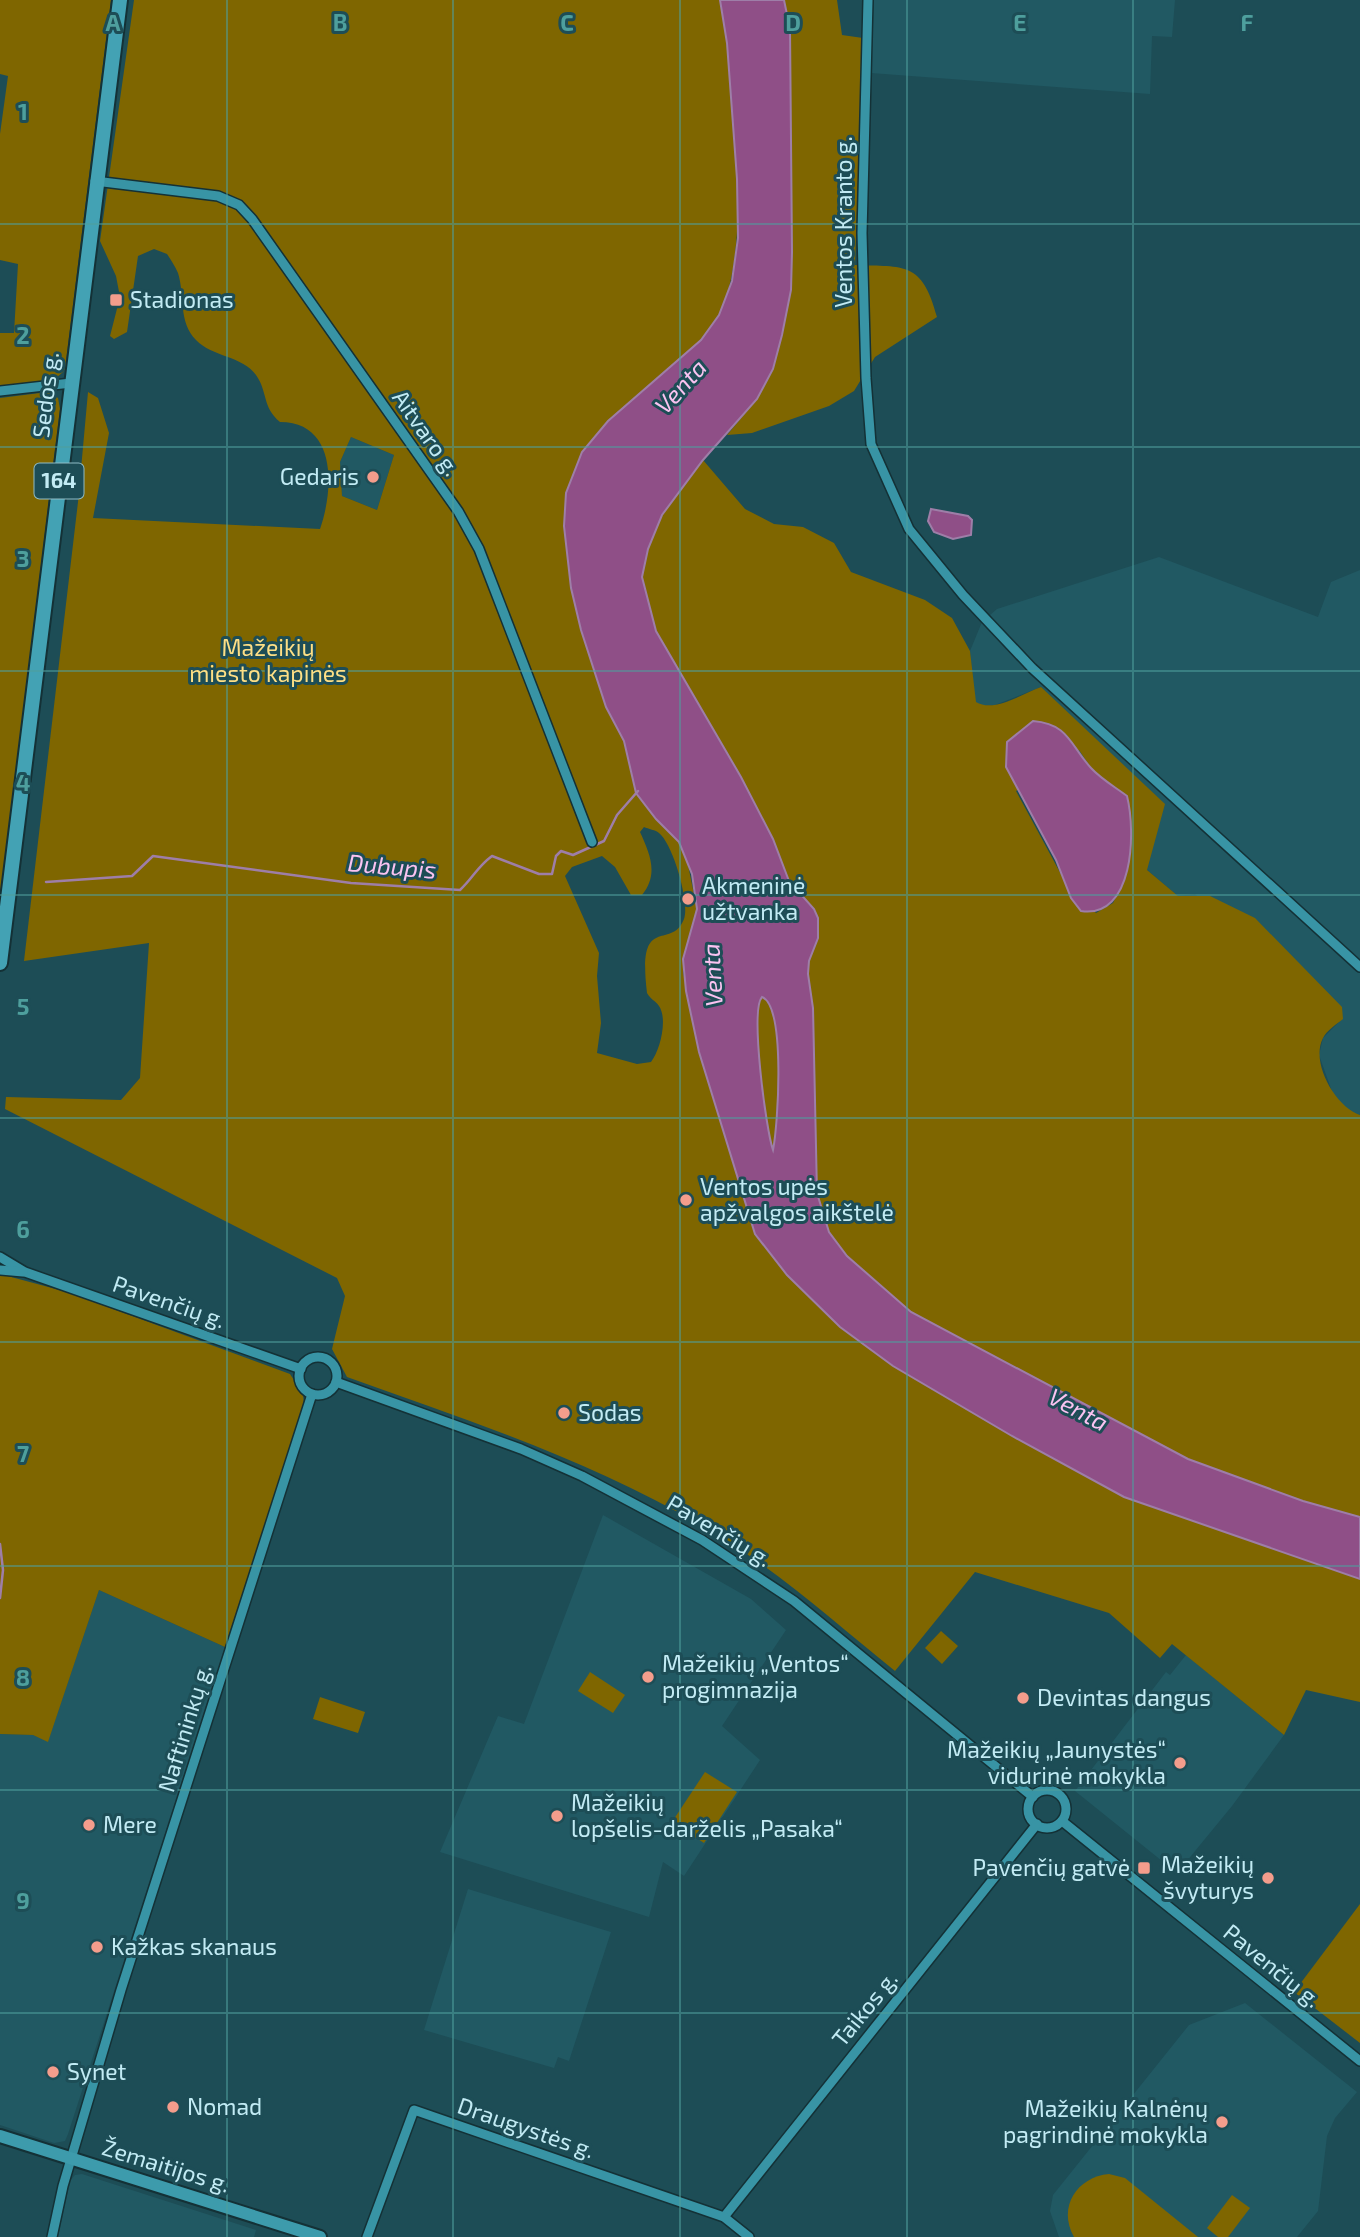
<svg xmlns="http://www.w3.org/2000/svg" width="1360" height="2237" font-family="'Exo 2',sans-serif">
	<rect width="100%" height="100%" fill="#1d4d56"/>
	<g fill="#215963">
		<path d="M874,0H1175L1172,37L1152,36L1150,94L871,73Z"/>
		<path d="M351,437L394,455L377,510L342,496L340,462Z"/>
		<path d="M1159,557L1318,617L1331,582L1360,570V1115L1350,1112L1334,1097L1319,1055L1323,1038L1342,1019L1195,894L1178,896L1147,870L1041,687L995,705L982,706L975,702L970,651L982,622L997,609Z"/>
		<path d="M603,1515L751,1599L786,1630L722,1726L760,1760L684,1876L663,1862L649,1917L440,1852L498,1716L524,1724Z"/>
		<path d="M99,1590L225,1647L68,2134L65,2141L54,2143L0,2125V1734L33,1735L48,1741Z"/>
		<path d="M1186,1655L1284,1735L1232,1806L1177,1873L1075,1791L1166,1672L1170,1675Z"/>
		<path d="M468,1889L611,1932L569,2061L558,2057L554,2068L424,2030Z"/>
		<path d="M1245,2003L1357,2092L1335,2118L1327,2136L1318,2211L1297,2237H1059L1050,2211L1053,2195L1189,2025Z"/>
		<path d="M82,2174L256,2230L254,2237H58L70,2181L75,2175Z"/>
	</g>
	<g fill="#7f6600" fill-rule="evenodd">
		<path d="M0,0H111L65,369C54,387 20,385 0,387V333H14L18,264L0,260V134L8,76L0,74Z"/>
		<path d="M134,0H720C733,76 754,247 719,315C709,336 690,351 673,366L581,630L606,707L624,741L636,793L656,819L679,842L686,855L697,909L683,959V972L699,1052L755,1234L787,1275L1124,1497L1360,1579V1702L1306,1690L1284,1735L1172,1644L1160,1658L1109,1613L975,1572L895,1671C840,1627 786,1578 727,1541C610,1467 476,1423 347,1377L332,1349L345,1296L337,1278L5,1109L6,1097L121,1100L140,1078L149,943L24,961L78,502L88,392L98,398L109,433L93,518L320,529C334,489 337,422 280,422C262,407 268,392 256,375C243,356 212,357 196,340C178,322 185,295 178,273C175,266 171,260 167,254L154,249L138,256L127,332L114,339L110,336L120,297L116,276L100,241ZM351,437L394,455L377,510L342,496L340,462ZM644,827C648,829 656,830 659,833C673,844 690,903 684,919C671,952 637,911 647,993C650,999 656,1001 659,1006C668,1019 660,1051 651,1062L637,1064L597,1053L601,1023L597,976L599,953L565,876L572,867L602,856L615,867L631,895H642C659,874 650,854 640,832Z"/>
		<path d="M784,0H837L842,35L863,38L855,265C905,267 922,261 937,317L875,357L854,391L829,406L752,433L727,435L757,399L773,369L791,290L790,29Z"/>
		<path d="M48,392L58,398L60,409L0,901V398Z"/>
		<path d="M703,460L745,509L774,524L803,527L834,543L851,572L925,600L952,618L970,651L976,702C994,713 1022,694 1041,687L1165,804L1147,870L1178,896H1210L1255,918L1342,1007L1343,1019C1337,1024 1326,1031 1323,1038C1310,1063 1336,1107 1360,1115V1517L1303,1501L1188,1459L911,1312L847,1256L829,1232L817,1193L813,1008L808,974L809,961L819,928L814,909L789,881L773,839L741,777L656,631L642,577L648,549L662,515ZM1079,750L1091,768L1103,779L1122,884L1113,903L1096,913L1063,878L1016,791Z"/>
		<path d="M762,997C788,1008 776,1125 773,1152C767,1129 749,1012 762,997Z"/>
		<path d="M0,1274L67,1292L290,1374L303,1394L304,1405L225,1647L99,1590L48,1742L33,1735L0,1734Z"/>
		<path d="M941,1631L958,1646L942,1664L925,1648Z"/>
		<path d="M590,1672L625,1695L613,1713L578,1691Z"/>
		<path d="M320,1697L365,1712L358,1733L313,1719Z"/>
		<path d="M705,1772L737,1792L704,1843L672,1822Z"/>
		<path d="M1360,1904V2043L1294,1992Z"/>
		<path d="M1109,2174L1125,2178L1198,2237H1074C1057,2207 1077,2177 1109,2174Z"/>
		<path d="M1232,2195L1250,2208L1228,2237H1218L1207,2228Z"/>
	</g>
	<g fill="#8f4f87" stroke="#9e7ea8" stroke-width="2" fill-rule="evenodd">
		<path d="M720,0H784L790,29L792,252L791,290L782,335L773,369L757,399L703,460L662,515L648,549L642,577L656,631L741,777L773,839L789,881L814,909L818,918V938L809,961L808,974L813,1008L817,1193L829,1232L847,1256L911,1312L1188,1459L1303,1501L1360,1517V1579L1124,1497L1012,1436L893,1366L840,1327L787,1275L755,1234L699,1052L686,991L683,959L697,909L692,874L679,842L656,819L636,793L624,741L606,707L581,630L571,588L564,526L566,493L582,452L608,421L701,340L719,315L732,281L738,238L737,179L727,43ZM762,997C786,1007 778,1125 773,1150C766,1130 750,1010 762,997Z"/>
		<path d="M931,509L968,516L972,520L971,535L953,539L934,532L928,521Z"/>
		<path d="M1033,721C1069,724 1070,745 1091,768C1101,779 1115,787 1127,796C1136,832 1134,919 1081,911L1071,898L1056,860L1006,767L1007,742Z"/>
	</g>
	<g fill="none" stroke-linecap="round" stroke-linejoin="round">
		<g stroke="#9e7ea8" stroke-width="2.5">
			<path d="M46,882L132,876L153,856L351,883L460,890C473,878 477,867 492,856L539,874H552L556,856L561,851L573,855L604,841L617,815L638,791"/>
			<path d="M0,1544L3,1570L0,1598"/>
		</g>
		<g stroke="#143136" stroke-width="12">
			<g id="street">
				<path d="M868,0L862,233L866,378L871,444L909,529L963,595L1032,668L1360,967"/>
				<path d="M95,181L218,196L239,205L252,219L458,511L479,549L592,842"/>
				<path d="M0,391L71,383"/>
				<path d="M0,1257L25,1272L301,1369"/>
				<path d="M0,1270L23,1272"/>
				<circle cx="318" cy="1376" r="19"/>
				<path d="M336,1382L521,1449L582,1476L702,1540L794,1601L1033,1797"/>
				<circle cx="1047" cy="1809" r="19"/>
				<path d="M1062,1821L1360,2061"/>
				<path d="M724,2217L1037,1824"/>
				<path d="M52,2237L63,2186L121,1990L312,1394"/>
				<path d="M367,2237L414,2110L724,2217L749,2237"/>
			</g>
		</g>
		<g stroke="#143136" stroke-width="16">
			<path id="secondary" d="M0,2136L320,2237"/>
		</g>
		<g stroke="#143136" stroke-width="18">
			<path id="primary" d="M0,963L120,0"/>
		</g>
		<use href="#street" stroke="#3894a5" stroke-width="9"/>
		<use href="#secondary" stroke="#3d9bac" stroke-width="12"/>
		<use href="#primary" stroke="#43a2b4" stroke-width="14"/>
	</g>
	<path fill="none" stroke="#4e9f9d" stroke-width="2" stroke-opacity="0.55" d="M227,0V2237M453,0V2237M680,0V2237M907,0V2237M1133,0V2237M0,224H1360M0,447H1360M0,671H1360M0,895H1360M0,1118H1360M0,1342H1360M0,1566H1360M0,1790H1360M0,2013H1360"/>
	<g fill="#f49d8c" stroke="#1d4d56" stroke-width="2.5">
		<rect x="109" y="293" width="14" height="14" rx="3.5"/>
		<circle cx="373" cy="477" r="7"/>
		<circle cx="688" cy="899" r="7"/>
		<circle cx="686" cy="1200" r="7"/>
		<circle cx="564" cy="1413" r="7"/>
		<circle cx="648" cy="1677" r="7"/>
		<circle cx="1023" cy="1698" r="7"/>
		<circle cx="1180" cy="1763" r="7"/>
		<circle cx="557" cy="1816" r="7"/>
		<circle cx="89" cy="1825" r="7"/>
		<rect x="1137" y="1861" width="14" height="14" rx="3.5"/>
		<circle cx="1268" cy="1878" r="7"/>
		<circle cx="97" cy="1947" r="7"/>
		<circle cx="53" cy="2072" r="7"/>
		<circle cx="173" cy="2107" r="7"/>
		<circle cx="1222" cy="2122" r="7"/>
	</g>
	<g text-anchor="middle" stroke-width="6" stroke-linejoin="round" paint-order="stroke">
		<rect fill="#1d4d56" stroke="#90bcc5" stroke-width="2" x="34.5" y="463.5" width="49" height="35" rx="5"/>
		<g font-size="21" font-weight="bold" fill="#c2ebf4">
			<text x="59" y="488">164</text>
		</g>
		<g font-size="23" fill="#c2ebf4" stroke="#1d4d56">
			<text transform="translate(844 222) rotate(-90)" y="8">Ventos Kranto g.</text>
			<text transform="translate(46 395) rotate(-83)" y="8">Sedos g.</text>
			<text transform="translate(426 433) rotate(55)" y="8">Aitvaro g.</text>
			<text transform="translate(169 1302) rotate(19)" y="8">Pavenčių g.</text>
			<text transform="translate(719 1531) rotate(31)" y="8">Pavenčių g.</text>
			<text transform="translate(185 1728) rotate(-73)" y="8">Naftininkų g.</text>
			<text transform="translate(1272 1966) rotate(39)" y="8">Pavenčių g.</text>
			<text transform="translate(865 2009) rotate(-51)" y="8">Taikos g.</text>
			<text transform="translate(526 2128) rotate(19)" y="8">Draugystės g.</text>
			<text transform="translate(166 2166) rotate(17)" y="8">Žemaitijos g.</text>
		</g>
		<g font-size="23" fill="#c2ebf4" stroke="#1d4d56" text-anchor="start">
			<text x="130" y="308">Stadionas</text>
			<text x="359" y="485" text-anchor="end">Gedaris</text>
			<text x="702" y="894">Akmeninė<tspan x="702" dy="26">užtvanka</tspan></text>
			<text x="700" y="1195">Ventos upės<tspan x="700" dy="26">apžvalgos aikštelė</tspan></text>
			<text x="578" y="1421">Sodas</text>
			<text x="662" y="1672">Mažeikių „Ventos“<tspan x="662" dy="26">progimnazija</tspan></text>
			<text x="1037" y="1706">Devintas dangus</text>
			<text x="1166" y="1758" text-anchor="end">Mažeikių „Jaunystės“<tspan x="1166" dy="26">vidurinė mokykla</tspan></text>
			<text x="571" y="1811">Mažeikių<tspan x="571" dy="26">lopšelis-darželis „Pasaka“</tspan></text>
			<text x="103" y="1833">Mere</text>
			<text x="1254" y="1873" text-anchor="end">Mažeikių<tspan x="1254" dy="26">švyturys</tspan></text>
			<text x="1130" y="1876" text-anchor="end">Pavenčių gatvė</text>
			<text x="111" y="1955">Kažkas skanaus</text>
			<text x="67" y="2080">Synet</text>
			<text x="187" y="2115">Nomad</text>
			<text x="1208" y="2117" text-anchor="end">Mažeikių Kalnėnų<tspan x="1208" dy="26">pagrindinė mokykla</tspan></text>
		</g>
		<g font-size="23" fill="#fddf85" stroke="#1d4d56">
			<text x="268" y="656">Mažeikių<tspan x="268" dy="26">miesto kapinės</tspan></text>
		</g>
		<g font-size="24" font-style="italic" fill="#fac3f1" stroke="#1d4d56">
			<text transform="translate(681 387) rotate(-48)" y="8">Venta</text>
			<text transform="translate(392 867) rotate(5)" y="8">Dubupis</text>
			<text transform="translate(713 975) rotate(-93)" y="8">Venta</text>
			<text transform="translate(1078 1410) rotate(28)" y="8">Venta</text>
		</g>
	</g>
	<g font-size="23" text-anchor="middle" font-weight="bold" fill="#4e9f9d" stroke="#1d4d56" stroke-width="6" stroke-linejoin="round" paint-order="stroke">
		<text x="113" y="31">A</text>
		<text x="340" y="31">B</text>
		<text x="567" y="31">C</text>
		<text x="793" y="31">D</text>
		<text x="1020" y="31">E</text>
		<text x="1247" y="31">F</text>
		<text x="23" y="120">1</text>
		<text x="23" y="344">2</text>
		<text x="23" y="567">3</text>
		<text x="23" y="791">4</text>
		<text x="23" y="1015">5</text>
		<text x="23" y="1238">6</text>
		<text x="23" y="1462">7</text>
		<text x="23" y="1686">8</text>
		<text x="23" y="1909">9</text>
	</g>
</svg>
